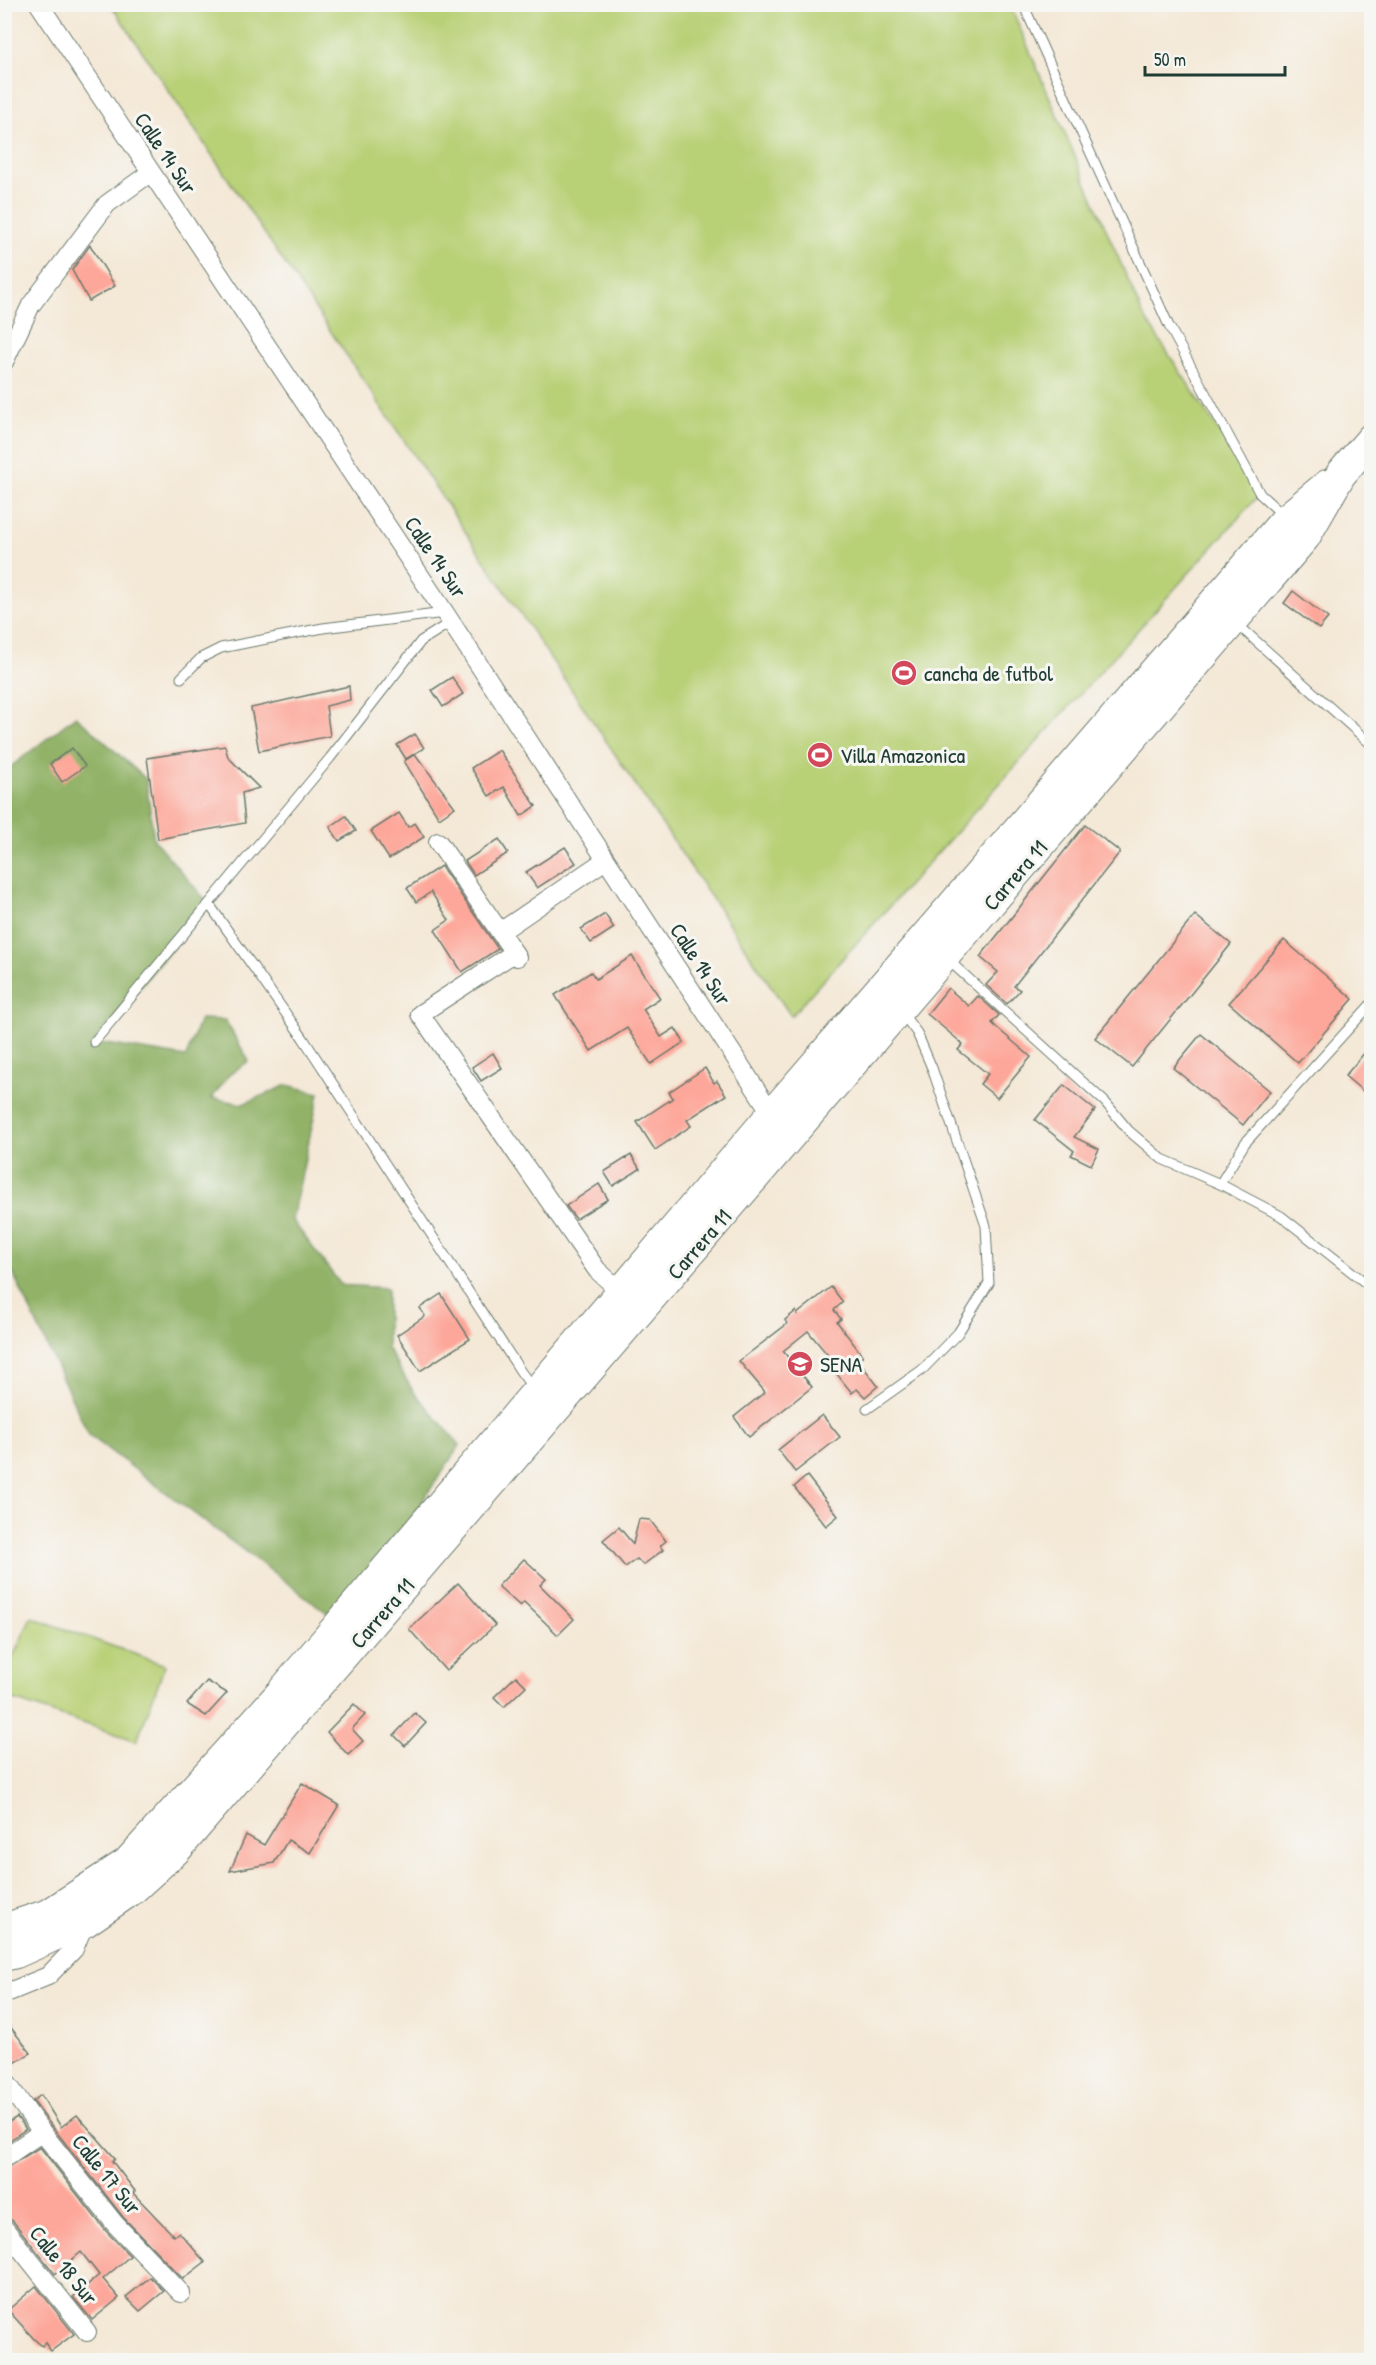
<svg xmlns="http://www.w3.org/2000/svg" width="1376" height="2365" font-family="'Patrick Hand',sans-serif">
	<rect width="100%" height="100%" fill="#f6f6f2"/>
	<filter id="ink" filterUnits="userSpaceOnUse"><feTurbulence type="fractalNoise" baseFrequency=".0167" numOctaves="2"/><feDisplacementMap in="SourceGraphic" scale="12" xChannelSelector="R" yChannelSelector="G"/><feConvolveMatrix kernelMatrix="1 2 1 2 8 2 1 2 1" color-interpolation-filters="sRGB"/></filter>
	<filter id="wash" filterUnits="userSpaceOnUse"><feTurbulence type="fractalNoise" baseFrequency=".008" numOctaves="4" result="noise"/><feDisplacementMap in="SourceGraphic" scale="24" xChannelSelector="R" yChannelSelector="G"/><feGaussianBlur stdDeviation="1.35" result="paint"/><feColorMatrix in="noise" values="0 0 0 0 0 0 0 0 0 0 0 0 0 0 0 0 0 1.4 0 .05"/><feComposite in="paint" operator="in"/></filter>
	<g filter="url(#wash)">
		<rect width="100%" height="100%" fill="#f4e8d6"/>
		<g fill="#b8d076" stroke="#6c8655" stroke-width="1.5">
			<path d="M111,5H1010L1143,315L1260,494L791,1016Z"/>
			<path d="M31,1617L165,1665L137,1741L5,1697V1675Z"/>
		</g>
		<path fill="#92b267" stroke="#58784e" stroke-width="1.5" d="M76,716L146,779L154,840L209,904L94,1042L186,1057L200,1019L225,1020L249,1061L229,1075L212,1098L243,1104L287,1085L319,1093L292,1220L341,1285L387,1288V1348L413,1391L460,1445L341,1623L89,1435L5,1256L4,772Z"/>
		<g id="blocks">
			<g fill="#fda79a">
				<path d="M90,245L115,286L89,301L72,270Z"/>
				<path d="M1293,591L1328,618L1319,629L1284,603Z"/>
				<path d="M452,677L463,694L443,707L432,690Z"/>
				<path d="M349,686L350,700L326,706L330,736L259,751L251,708Z"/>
				<path d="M415,734L424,748L406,759L397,745Z"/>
				<path d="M225,746L228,757L259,788L242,793L245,823L158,839L147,758Z"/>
				<path d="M72,748L85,766L62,782L50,764Z"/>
				<path d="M499,750L536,806L521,816L504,787L489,796L471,768Z"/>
				<path d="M415,754L455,807L439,818L404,761Z"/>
				<path d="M399,813L408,827L415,823L424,837L389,859L371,831Z"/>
				<path d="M346,816L356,831L339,841L330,827Z"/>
				<path d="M1085,825L1120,852L1014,986L1020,990L1007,1004L986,985L998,972L980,957Z"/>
				<path d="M499,839L508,853L474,875L465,861Z"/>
				<path d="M565,847L576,863L537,888L526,872Z"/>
				<path d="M441,866L498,949L462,972L435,930L449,920L431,892L416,902L407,888Z"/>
				<path d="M605,914L614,928L591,943L581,929Z"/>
				<path d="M1195,915L1231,944L1132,1067L1095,1038Z"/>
				<path d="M1284,940L1353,999L1298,1063L1229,1003Z"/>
				<path d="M632,956L660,998L643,1009L661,1037L675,1028L684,1042L651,1064L627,1028L591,1051L555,995L591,972L596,979Z"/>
				<path d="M948,988L969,1006L978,996L999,1015L992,1023L997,1028L1031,1057L997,1098L980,1084L988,1074L958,1050L963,1044L927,1014Z"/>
				<path d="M1201,1034L1270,1091L1243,1125L1173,1068Z"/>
				<path d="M1371,1045V1098L1345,1076Z"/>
				<path d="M493,1053L502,1068L481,1081L472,1067Z"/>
				<path d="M705,1068L714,1083L717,1081L726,1095L687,1120L691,1126L655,1150L637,1122L673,1098L669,1092Z"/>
				<path d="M1064,1085L1095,1110L1074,1137L1099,1149L1091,1165L1071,1155L1074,1151L1035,1120Z"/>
				<path d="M631,1155L640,1169L613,1186L604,1172Z"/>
				<path d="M599,1184L608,1199L576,1219L566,1206Z"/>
				<path d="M831,1287L843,1302L834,1310L841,1319L837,1322L863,1356L858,1360L878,1386L865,1397L857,1389L852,1393L832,1368L836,1365L808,1331L783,1351L812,1387L749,1437L734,1417L765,1392L739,1361L787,1324L785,1320L796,1311L797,1314Z"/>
				<path d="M441,1294L470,1339L420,1371L397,1335L425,1316L420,1308Z"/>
				<path d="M822,1415L840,1437L795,1472L778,1450Z"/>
				<path d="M807,1476L838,1516L826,1526L794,1487Z"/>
				<path d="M639,1519L650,1520L666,1541L660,1546L663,1550L643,1565L637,1559L625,1567L603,1540L619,1527L633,1544Z"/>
				<path d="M524,1559L546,1579L540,1585L574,1619L558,1635L524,1602L520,1606L498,1586Z"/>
				<path d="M458,1583L495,1625L446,1671L409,1629Z"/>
				<path d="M516,1676L526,1686L504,1707L494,1697Z"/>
				<path d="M207,1681L227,1693L206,1716L187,1704Z"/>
				<path d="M354,1704L365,1715L352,1729L363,1741L348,1755L327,1732Z"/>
				<path d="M415,1713L426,1723L405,1746L394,1735Z"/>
				<path d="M302,1783L339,1805L310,1853L288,1840L274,1863L230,1871L246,1835L264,1845Z"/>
				<path d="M4,2019L31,2053L6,2068H4Z"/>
				<path d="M41,2095L61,2127L77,2115L115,2158L112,2161L135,2191L133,2193L174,2236L179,2232L205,2262L183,2279L123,2217L51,2125L33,2101Z"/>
				<path d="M17,2117L26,2129L4,2144V2125Z"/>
				<path d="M40,2147L106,2231L130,2256L103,2279L119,2298L92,2320L73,2297L99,2275L81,2252L55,2274L13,2221L4,2215V2169Z"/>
				<path d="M150,2277L164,2291L140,2311L126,2297Z"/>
				<path d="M36,2286L74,2334L51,2351L45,2343L42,2346L34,2339L8,2310Z"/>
			</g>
		</g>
	</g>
	<g filter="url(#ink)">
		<use href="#blocks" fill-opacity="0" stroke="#6a796d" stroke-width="1.5"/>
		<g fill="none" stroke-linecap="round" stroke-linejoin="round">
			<g stroke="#6a796d" stroke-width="11">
				<g id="service">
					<path d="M1023,4L1169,326L1260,494L1284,516"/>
					<path d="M1237,624L1372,745"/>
					<path d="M181,678L201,658L221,648L323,628L445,613"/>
					<path d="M209,904L303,1038L521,1372L533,1388"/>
					<path d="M947,959L1105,1102L1129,1131L1162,1159L1220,1184L1281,1216L1372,1288"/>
					<path d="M94,1042L330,758L421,641L451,622"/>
					<path d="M1220,1184L1245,1143L1372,1003"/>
					<path d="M867,1409L922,1370L958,1333L989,1283L986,1226L932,1068L917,1033L902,1013"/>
				</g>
			</g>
			<g stroke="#6a796d" stroke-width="20">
				<g id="minor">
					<path d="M39,4L445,613L772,1114L777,1118"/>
					<path d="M4,362L31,305L107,204L150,173"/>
					<path d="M438,842L517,957"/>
					<path d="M500,932L604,861"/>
					<path d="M514,953L420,1014L597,1270L621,1292"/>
					<path d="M4,1994L48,1976L74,1949L85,1922"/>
					<path d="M4,2079L42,2132L115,2224L181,2293"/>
					<path d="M4,2158L42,2132"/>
					<path d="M4,2228L87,2332"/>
				</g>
			</g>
			<g stroke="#6a796d" stroke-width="32">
				<g id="primary">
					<path d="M4,1929L49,1914L127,1863L280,1694L772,1114L1286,519L1327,485"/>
					<path d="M4,1956L16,1953L85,1922L133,1889L176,1850L1305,537L1341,474L1372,438"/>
				</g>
			</g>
			<use href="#service" stroke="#fff" stroke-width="9"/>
			<use href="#minor" stroke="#fff" stroke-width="18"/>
			<use href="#primary" stroke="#fff" stroke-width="30"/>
		</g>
	</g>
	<defs>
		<g id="stadium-disc" transform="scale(1.35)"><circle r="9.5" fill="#d1495b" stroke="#f6f6f2"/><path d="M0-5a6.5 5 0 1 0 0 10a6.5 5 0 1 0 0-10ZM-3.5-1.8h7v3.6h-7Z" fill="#fff"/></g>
		<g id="university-disc" transform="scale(1.35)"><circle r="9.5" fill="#d1495b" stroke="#f6f6f2"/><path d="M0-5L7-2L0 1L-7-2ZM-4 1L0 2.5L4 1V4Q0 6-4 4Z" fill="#fff"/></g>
	</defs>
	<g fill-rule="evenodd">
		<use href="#stadium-disc" x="904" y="673"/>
		<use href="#stadium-disc" x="820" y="755"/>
		<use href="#university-disc" x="800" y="1364"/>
	</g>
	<g text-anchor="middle" stroke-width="6" stroke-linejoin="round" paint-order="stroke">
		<g font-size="22" fill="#1f3d34" stroke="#f6f6f2">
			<text transform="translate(166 153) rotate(56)" y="8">Calle 14 Sur</text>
			<text transform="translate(436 557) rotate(56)" y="8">Calle 14 Sur</text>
			<text transform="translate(1015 875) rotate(-49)" y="8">Carrera 11</text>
			<text transform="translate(701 964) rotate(57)" y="8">Calle 14 Sur</text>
			<text transform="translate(699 1244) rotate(-49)" y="8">Carrera 11</text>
			<text transform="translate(382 1613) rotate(-49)" y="8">Carrera 11</text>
			<text transform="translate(107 2174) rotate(51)" y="8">Calle 17 Sur</text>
			<text transform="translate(64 2265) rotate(51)" y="8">Calle 18 Sur</text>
		</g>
		<g font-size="22" fill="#1f3d34" stroke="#f6f6f2" text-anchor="start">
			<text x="924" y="681">cancha de futbol</text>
			<text x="840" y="763">Villa Amazonica</text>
			<text x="820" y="1372">SENA</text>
		</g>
	</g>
	<rect width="1376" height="2365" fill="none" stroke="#f6f6f2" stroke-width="24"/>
	<path d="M1145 66v9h140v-9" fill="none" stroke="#1f3d34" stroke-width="3"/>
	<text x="1154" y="66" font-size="18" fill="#1f3d34" stroke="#f6f6f2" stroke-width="4.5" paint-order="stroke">50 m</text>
</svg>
